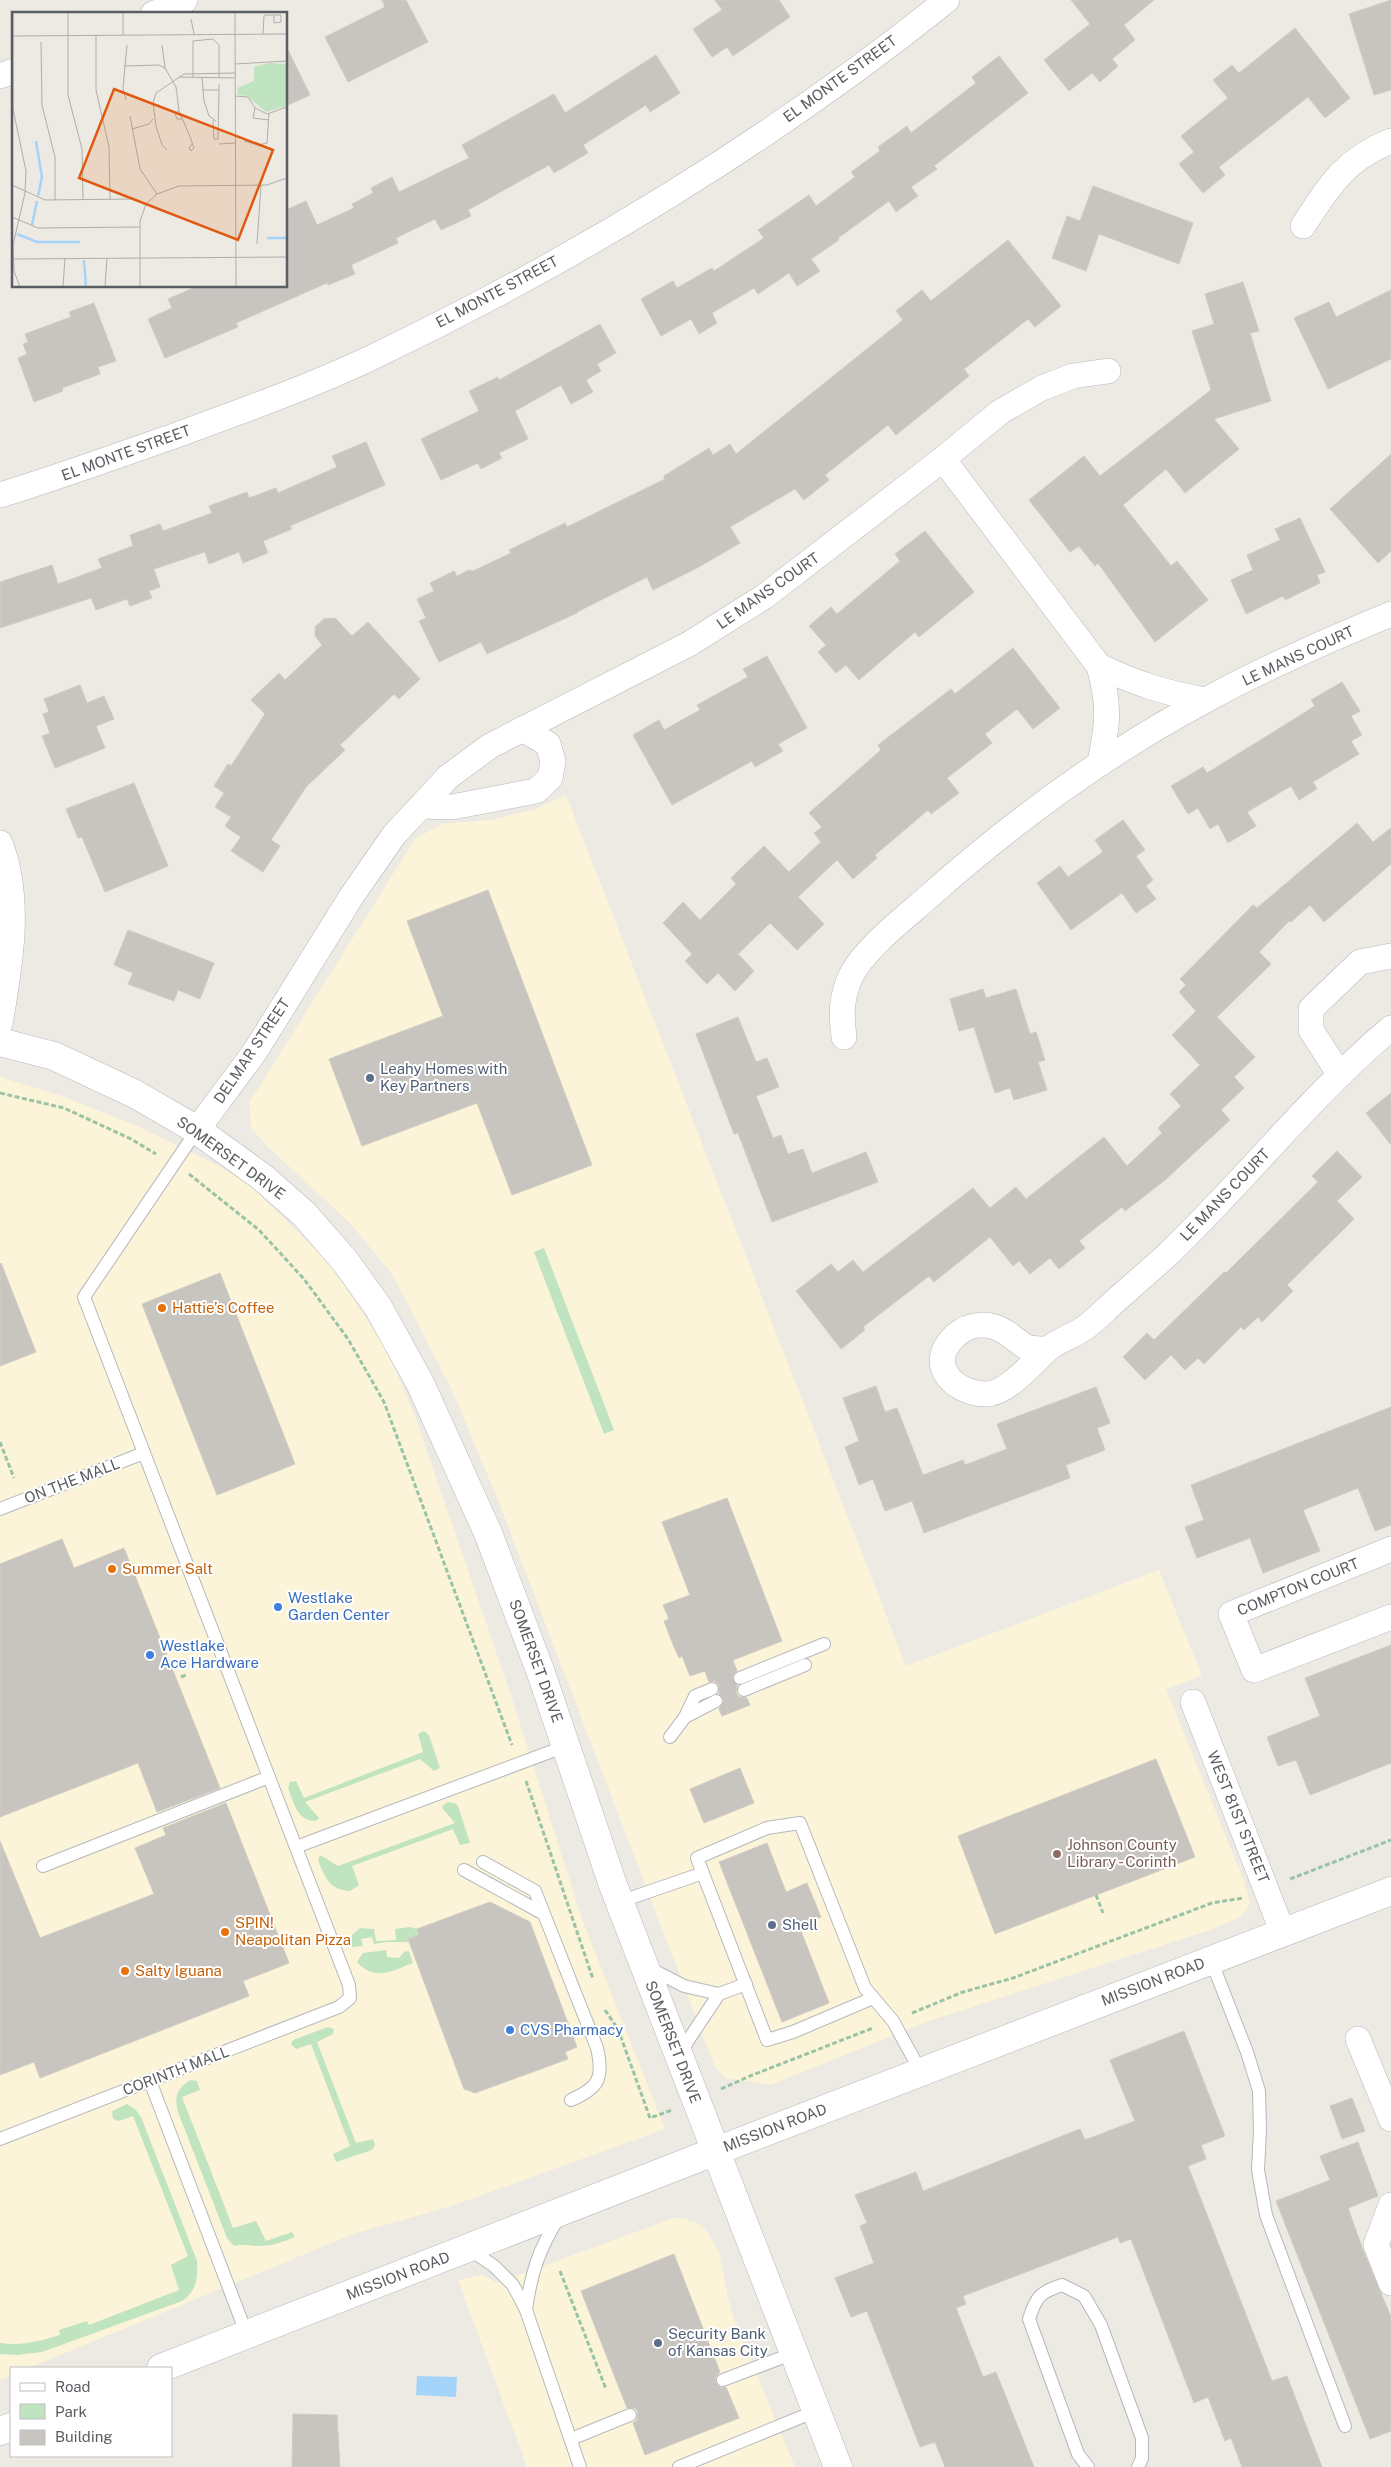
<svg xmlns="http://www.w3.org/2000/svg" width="1391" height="2467" font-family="'Public Sans',sans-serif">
	<rect width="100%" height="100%" fill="#eceae2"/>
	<g fill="#fcf4d8">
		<path d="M566,795L906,1666L1159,1570L1202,1676L1166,1689L1244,1881L1250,1903L1242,1916L1213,1929L926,2022L771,2085L726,2078L715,2067L498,1500L451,1388L392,1274L350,1223L268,1147L251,1128L249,1103L415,839L442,824L491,820L536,809Z"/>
		<path d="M0,1077L62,1096L135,1125L215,1164L250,1185L331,1265L387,1350L413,1411L510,1692L582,1919L665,2129L452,2206L356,2233L29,2368H11V2376L0,2380Z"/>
		<path d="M676,2217L696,2222L706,2230L719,2252L728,2298L735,2322L795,2467H527L458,2280L483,2275L497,2283Z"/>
	</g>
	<g fill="#c0e3c0">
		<path d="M544,1248L614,1430L604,1434L534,1252Z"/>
		<path d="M424,1731L429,1735L440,1768L434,1771L420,1759L305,1802L319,1818L316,1821C297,1821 294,1803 288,1788L290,1782L296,1781L304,1798L423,1752L418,1734Z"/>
		<path d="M448,1802L455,1803L458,1806L470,1843L460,1845L453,1829L352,1866L359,1885L350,1891C330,1890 325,1878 318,1860L320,1855L338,1866L455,1823L443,1809L442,1806Z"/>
		<path d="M410,1927L417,1929L419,1935L408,1939L409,1942H387L374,1944L372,1937L361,1939L363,1946L352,1947V1935L360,1928L374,1929L376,1941L396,1940L395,1929Z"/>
		<path d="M386,1950L387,1957L399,1958L404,1952L409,1951L413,1963C392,1971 375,1982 357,1962L363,1953Z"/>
		<path d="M328,2027L334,2029L333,2034L317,2042L356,2143L373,2139L375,2145L372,2150L336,2162L333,2154L350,2146L311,2044L296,2049L291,2044L293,2040Z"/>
		<path d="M190,2080L197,2081L200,2090L182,2097L233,2228L256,2221L266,2241L292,2232L295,2237C283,2242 272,2246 259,2246C249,2246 243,2244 234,2246L227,2238L178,2112C174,2096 177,2089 190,2080Z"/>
		<path d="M127,2104L135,2109L141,2117L197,2261C198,2277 197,2291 182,2301L42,2352L17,2355L0,2354V2343C22,2346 40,2341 60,2335L59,2330L87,2321L89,2325L179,2290L171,2265L188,2256L133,2116L119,2121L113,2119L112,2111Z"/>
	</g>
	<path fill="#a5d4fa" d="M417,2376L457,2377L456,2397L416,2395Z"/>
	<g fill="#c8c5c0" stroke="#d1ccc1">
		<path d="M382,0H406L428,42L348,82L325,37L385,7Z"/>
		<path d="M715,0H779L790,17L733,56L727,47L712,57L693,29L722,10Z"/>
		<path d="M1071,0H1154L1124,25L1135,40L1112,59L1118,66L1100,82L1092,73L1069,91L1044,60L1090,24Z"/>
		<path d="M1391,0V90L1374,95L1349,14Z"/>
		<path d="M1295,28L1350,98L1325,118L1308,97L1219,167L1225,175L1203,193L1179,164L1194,152L1181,136L1228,98L1213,80L1232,65L1239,73Z"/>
		<path d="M286,46L310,95L286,106Z"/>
		<path d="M656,55L680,93L650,112L646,105L583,145L588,153L554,173L549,165L468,210L471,216L441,230L435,219L396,238L398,243L351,265L355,274L328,285L327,283L236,323L238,327L165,358L148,319L172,308L168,299L198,286H286V210L306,201L317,225L354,208L352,204L373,193L371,188L392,177L399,192L469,158L462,145L554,94L565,113Z"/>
		<path d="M999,56L1028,93L934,166L937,169L911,187L918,196L896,212L889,201L838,238L839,240L811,259L820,271L797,286L789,273L758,294L754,288L712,313L717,323L699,334L691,319L661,336L641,299L673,281L677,288L712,268L714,271L764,238L758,230L809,195L816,206L855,177L851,172L880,151L878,147L907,126L911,133L976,83L972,77Z"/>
		<path d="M1093,186L1193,223L1179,264L1099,234L1086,271L1052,258L1067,216L1080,221Z"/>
		<path d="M1008,240L1061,306L1035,327L1028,319L964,369L969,376L896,435L888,425L825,475L829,480L804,500L795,489L730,527L740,543L697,568L653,590L647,577L577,612V613L487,654L481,642L439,662L419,621L426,618L417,599L434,591L430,583L454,571L457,576L469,570L473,571L511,553L509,550L565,523L567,527L665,479L664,476L709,448L713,455L730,444L736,454L903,320L896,311L922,290L931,301Z"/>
		<path d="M1243,282L1259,331L1250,333L1271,401L1214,419L1239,449L1185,493L1166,469L1123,505L1171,566L1177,561L1208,600L1155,642L1098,563L1095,566L1079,546L1070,552L1029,500L1084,456L1100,476L1211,390L1192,331L1214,324L1205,294Z"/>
		<path d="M1391,290V359L1328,389L1294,318L1329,302L1336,317Z"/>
		<path d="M94,303L116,361L98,367L100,374L62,388L63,391L34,402L18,358L27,354L23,344L28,342L25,334L71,317L69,312Z"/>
		<path d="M600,324L616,353L597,364L601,371L586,380L593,392L571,404L561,385L515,411L528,439L499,453L502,458L481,469L478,463L441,480L421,439L479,411L469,391L498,377L499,380Z"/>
		<path d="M366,442L385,485L290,526L292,529L263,541L268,553L243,563L239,552L209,564L205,552L154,569L160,587L149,591L152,598L130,606L127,599L96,610L91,598L0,628V582L52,565L58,584L102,568L98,559L133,546L130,535L160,524L163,531L212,513L209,506L247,492L249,498L276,488L278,493L337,467L332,456Z"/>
		<path d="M1391,454V551L1378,563L1330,509Z"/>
		<path d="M1300,518L1325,572L1317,575L1320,583L1285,600L1283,596L1246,614L1231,580L1253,570L1247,555L1280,540L1275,529Z"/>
		<path d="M925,531L974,592L919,637L915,632L859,680L846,665L836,673L818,652L826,645L809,626L831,607L837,614L900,561L895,554Z"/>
		<path d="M335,618L352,636L368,622L420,679L399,699L394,694L340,745L345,750L306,787L271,840L280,846L263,872L231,851L241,837L225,826L231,817L215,807L224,793L214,786L228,764L231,766L265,714L251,700L279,673L285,680L322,645L315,636V627L324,619Z"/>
		<path d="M1013,648L1060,708L1033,729L1017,709L985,734L992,743L947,778L959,793L931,814L928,810L875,855L877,858L853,879L837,860L798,897L824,924L797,950L770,923L738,954L754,971L735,991L718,973L707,984L685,961L692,954L663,923L683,902L700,920L736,884L731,878L764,846L789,872L821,842L814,833L822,827L809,813L881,750L878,745L951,689L955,694Z"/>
		<path d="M767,656L807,728L778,744L783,751L755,767L752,761L672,805L633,735L659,720L664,730L700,710L697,705L748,677L743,669Z"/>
		<path d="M1342,682L1360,711L1351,716L1362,735L1351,741L1359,754L1313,782L1317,789L1299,800L1291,786L1247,812L1256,826L1228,843L1218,824L1210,829L1198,808L1188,814L1171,786L1203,767L1207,773L1267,736L1315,706L1311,700Z"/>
		<path d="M80,685L87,703L104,696L114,719L96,726L105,748L55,768L42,736L50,733L43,714L49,712L44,699Z"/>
		<path d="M134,783L168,866L105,892L82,837L78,838L66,809Z"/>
		<path d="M1123,820L1145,850L1136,856L1153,880L1146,886L1156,899L1136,913L1122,893L1071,930L1037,883L1060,866L1068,877L1103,852L1095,840Z"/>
		<path d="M1357,823L1373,842L1391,828V864L1324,922L1310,905L1291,922L1289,921L1259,952L1271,964L1217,1017L1255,1057L1234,1077L1244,1088L1221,1110L1230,1120L1165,1180L1125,1211L1122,1207L1079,1241L1085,1248L1059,1269L1050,1258L1030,1274L1019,1261L1013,1266L990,1237L934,1282L929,1276L863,1327L865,1330L841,1349L796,1291L831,1264L838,1272L853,1260L863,1272L973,1188L990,1208L1016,1187L1026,1199L1104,1137L1127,1166L1162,1133L1158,1128L1181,1106L1170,1094L1200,1065L1172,1035L1196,1011L1179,992L1186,985L1180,979L1253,905L1257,908Z"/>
		<path d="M488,890L592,1165L512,1195L477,1103L362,1146L329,1059L443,1016L407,921Z"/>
		<path d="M128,930L214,963L200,999L178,990L174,1001L128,984L133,973L114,965Z"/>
		<path d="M983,989L986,998L1016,989L1030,1034L1036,1032L1045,1060L1038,1062L1047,1090L1014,1100L1010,1088L995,1093L974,1027L959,1031L950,999Z"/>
		<path d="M738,1017L756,1062L767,1058L779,1087L756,1096L773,1138L781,1135L788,1154L803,1149L812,1173L866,1152L878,1182L772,1222L738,1133L734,1134L696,1034Z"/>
		<path d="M1391,1093V1145L1366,1113Z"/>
		<path d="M1337,1151L1362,1177L1337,1201L1354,1219L1287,1285L1293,1291L1262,1322L1258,1317L1244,1330L1241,1327L1204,1364L1198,1358L1185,1370L1171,1355L1145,1380L1123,1357L1147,1333L1154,1340L1224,1272L1226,1273L1318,1182L1312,1176Z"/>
		<path d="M1,1263L36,1352L0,1366V1264Z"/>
		<path d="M220,1273L295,1464L217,1495L142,1304Z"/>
		<path d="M876,1386L885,1412L897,1408L923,1475L963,1460L965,1465L1007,1449L997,1424L1096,1387L1110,1423L1097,1428L1105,1450L1066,1465L1070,1478L924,1533L912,1501L885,1511L873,1479L859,1485L845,1447L859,1441L843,1398Z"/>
		<path d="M1391,1407V1525L1375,1531L1358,1488L1303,1510L1320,1551L1263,1573L1250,1538L1197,1558L1185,1527L1204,1520L1191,1485Z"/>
		<path d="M727,1498L782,1641L733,1660L737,1671L732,1677L737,1685L736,1693L739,1697L747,1698L750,1705L722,1716L719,1709L724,1701L719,1694V1685L714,1681L709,1682L705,1671L690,1676L682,1656L679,1658L674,1647L664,1621L669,1619L663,1605L690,1595L662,1522Z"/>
		<path d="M62,1539L74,1568L124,1548L220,1788L157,1812L138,1763L0,1817V1564Z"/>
		<path d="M1391,1645V1763L1310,1795L1296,1760L1278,1766L1267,1737L1320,1716L1305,1678Z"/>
		<path d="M1156,1759L1195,1857L995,1934L958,1836Z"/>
		<path d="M740,1768L754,1803L704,1823L690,1789Z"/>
		<path d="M226,1803L289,1963L243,1981L249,1996L40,2078L34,2062L0,2075V1841L40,1938L154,1894L135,1848L166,1835L163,1828Z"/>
		<path d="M767,1843L786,1892L807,1883L821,1917L799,1926L829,2003L782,2022L719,1862Z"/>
		<path d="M490,1902L530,1922L577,2047L565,2052L568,2059L475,2093L464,2089L408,1939L419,1935L417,1929Z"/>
		<path d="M1184,2031L1225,2136L1201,2145L1206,2159L1188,2166L1272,2381L1287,2376L1322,2467H1242L1231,2438L1225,2441L1208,2397L1194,2403L1131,2239L1120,2243L1118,2237L963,2296L966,2304L956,2308L983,2377L996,2372L1034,2467H945L935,2442L920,2447L867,2311L851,2317L835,2278L874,2263L860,2226L867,2223L855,2195L916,2172L923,2191L1080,2129L1085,2140L1135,2121L1110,2060Z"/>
		<path d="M1352,2098L1365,2131L1342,2139L1330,2106Z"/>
		<path d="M1358,2142L1378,2196L1348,2208L1363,2250L1391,2317V2431L1370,2439L1276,2201L1330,2180L1320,2156Z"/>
		<path d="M674,2254L720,2372L715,2378L716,2383L721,2388L726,2387L739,2418L645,2455L633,2423L637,2420L638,2412L635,2408H627L581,2291Z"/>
		<path d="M293,2414L337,2415L340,2467H292Z"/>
	</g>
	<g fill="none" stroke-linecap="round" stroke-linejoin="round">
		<g stroke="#b5b8bc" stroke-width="14">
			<g id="service">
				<path d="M0,1509L144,1453"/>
				<path d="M740,1678L824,1644"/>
				<path d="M744,1690L805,1665"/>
				<path d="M685,1717L695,1696L712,1689"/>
				<path d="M670,1737L685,1717L716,1701"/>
				<path d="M296,1847L566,1746"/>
				<path d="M483,1862L535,1891L544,1914"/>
				<path d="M43,1866L269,1777"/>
				<path d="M464,1870L544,1914L597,2048C604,2078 599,2088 571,2100"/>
				<path d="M619,1902L703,1873"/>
				<path d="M1211,1960L1247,2052L1259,2091L1260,2130L1258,2170L1266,2215L1345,2426"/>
				<path d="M649,1968L684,1986L719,1994"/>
				<path d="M873,1998L793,2032L767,2040L697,1858L767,1828L800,1823L865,1988L893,2021L921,2072"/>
				<path d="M682,2054L687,2042L719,1994L746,1984"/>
				<path d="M150,2081L247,2335"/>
				<path d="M0,2139L339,2007L350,1998L349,1985L84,1297L197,1130"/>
				<path d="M469,2249L494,2266L513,2285L526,2310L580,2467"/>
				<path d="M526,2310C531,2273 539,2249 559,2217"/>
				<path d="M723,2380L794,2353"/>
				<path d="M571,2439L630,2415"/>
				<path d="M679,2467L816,2411"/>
				<path d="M1088,2467L1078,2454L1029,2319C1036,2297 1040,2292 1062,2285L1084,2296L1101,2325L1142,2438V2458L1138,2467"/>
			</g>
		</g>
		<g stroke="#b5b8bc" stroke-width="26">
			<g id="minor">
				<path d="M153,14L185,0"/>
				<path d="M0,76L14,71"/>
				<path d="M1303,226C1329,186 1345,159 1391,141"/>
				<path d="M943,459L1099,666C1110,706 1108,723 1100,763"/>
				<path d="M0,495C59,477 116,456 174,436C242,411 310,387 375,356C575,260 774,139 947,0"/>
				<path d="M1099,666C1135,683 1165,693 1205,700"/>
				<path d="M421,806L452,807L536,791L550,778L553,761L548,744L522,729"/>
				<path d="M0,843C22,899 10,966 0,1024"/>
				<path d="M844,1037C841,1015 841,999 850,978C861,952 904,918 926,899C1011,823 1105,754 1206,700C1266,667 1328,640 1391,614"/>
				<path d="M1340,1075L1311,1030V1009L1360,962L1391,956"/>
				<path d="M197,1130L256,1050L351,897L394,835L448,777L490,746L689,644L765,596L943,459L1000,412L1042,388L1073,376L1108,371"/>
				<path d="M1048,1349C1042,1349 1035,1349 1029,1348C1021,1345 1014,1338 1007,1333C990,1322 970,1322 955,1336C925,1364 953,1393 986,1394C1007,1394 1032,1363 1047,1350C1057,1341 1071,1337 1083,1329C1094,1322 1104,1311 1114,1302C1131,1287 1148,1272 1165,1257C1243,1183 1309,1097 1391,1028"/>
				<path d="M1391,1549L1231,1614L1254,1670L1391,1617"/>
				<path d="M1193,1702L1283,1933"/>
				<path d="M1358,2039L1391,2119"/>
				<path d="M1391,2205L1376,2245L1391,2283"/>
			</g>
		</g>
		<g stroke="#b5b8bc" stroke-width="29">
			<path id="tertiary" d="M0,1042L54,1056L135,1094L197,1130L262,1177L304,1214L345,1261L378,1307L420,1383L488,1533L541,1673L613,1885L838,2467"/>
		</g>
		<g stroke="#b4b7bc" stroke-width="29">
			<g id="secondary">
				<path d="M161,2368L716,2151L1391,1891"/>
				<path d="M0,2431L11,2427"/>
			</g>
		</g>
		<g stroke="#99c3a6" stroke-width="3" stroke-dasharray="5 2.5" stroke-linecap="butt">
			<path d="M0,1093L64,1108L131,1139L156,1154"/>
			<path d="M189,1174L259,1230L304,1279L348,1339L384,1402L512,1745"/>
			<path d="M0,1442L14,1478"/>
			<path d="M181,1677L186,1675"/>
			<path d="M526,1781L593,1979"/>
			<path d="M1290,1879L1391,1840"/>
			<path d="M1096,1895L1103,1913"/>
			<path d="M605,2010L618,2029L650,2118L672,2110"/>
			<path d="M912,2013L963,1992L1013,1978L1212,1903L1243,1898"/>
			<path d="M721,2089L750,2076L873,2028"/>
			<path d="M560,2271L606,2389"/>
		</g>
		<use href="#service" stroke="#fff" stroke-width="12"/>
		<use href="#minor" stroke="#fff" stroke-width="25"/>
		<use href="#tertiary" stroke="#fff" stroke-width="28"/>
		<use href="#secondary" stroke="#fff" stroke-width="28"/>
	</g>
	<g fill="#5c6f8a" stroke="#fff" stroke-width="2">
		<circle cx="370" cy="1078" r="5"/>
		<circle cx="772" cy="1925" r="5"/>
		<circle cx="658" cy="2343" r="5"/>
	</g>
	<g fill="#e8710a" stroke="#fff" stroke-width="2">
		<circle cx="162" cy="1308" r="5"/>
		<circle cx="112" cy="1569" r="5"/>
		<circle cx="225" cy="1932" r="5"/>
		<circle cx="125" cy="1971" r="5"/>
	</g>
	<g fill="#3f7fe0" stroke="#fff" stroke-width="2">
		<circle cx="278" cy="1607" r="5"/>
		<circle cx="150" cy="1655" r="5"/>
		<circle cx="510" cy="2030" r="5"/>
	</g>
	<circle fill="#8d6e63" stroke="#fff" stroke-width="2" cx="1057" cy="1854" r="5"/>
	<g text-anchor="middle" stroke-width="4" stroke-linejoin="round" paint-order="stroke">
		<g font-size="15" fill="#5a5e62" stroke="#fff">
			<text transform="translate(840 79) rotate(-36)" y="5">EL MONTE STREET</text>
			<text transform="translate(497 292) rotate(-28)" y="5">EL MONTE STREET</text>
			<text transform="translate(126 453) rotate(-20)" y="5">EL MONTE STREET</text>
			<text transform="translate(768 591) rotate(-35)" y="5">LE MANS COURT</text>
			<text transform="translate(1298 656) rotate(-25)" y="5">LE MANS COURT</text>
			<text transform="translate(252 1051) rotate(-56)" y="5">DELMAR STREET</text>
			<text transform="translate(231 1158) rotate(36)" y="5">SOMERSET DRIVE</text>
			<text transform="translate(1225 1195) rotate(-46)" y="5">LE MANS COURT</text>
			<text transform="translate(72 1481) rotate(-21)" y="5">ON THE MALL</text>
			<text transform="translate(1298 1587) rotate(-22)" y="5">COMPTON COURT</text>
			<text transform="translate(536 1661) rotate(70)" y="5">SOMERSET DRIVE</text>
			<text transform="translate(1238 1817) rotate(68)" y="5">WEST 81ST STREET</text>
			<text transform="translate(1153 1982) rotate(-21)" y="5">MISSION ROAD</text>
			<text transform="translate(673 2042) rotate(69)" y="5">SOMERSET DRIVE</text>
			<text transform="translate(176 2071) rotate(-21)" y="5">CORINTH MALL</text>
			<text transform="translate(775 2128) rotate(-21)" y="5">MISSION ROAD</text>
			<text transform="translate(398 2276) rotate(-21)" y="5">MISSION ROAD</text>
		</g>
		<g font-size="15" fill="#4e5e75" stroke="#fff" text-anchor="start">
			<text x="380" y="1074">Leahy Homes with<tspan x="380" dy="17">Key Partners</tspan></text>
			<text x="782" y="1930">Shell</text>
			<text x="668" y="2339">Security Bank<tspan x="668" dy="17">of Kansas City</tspan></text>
		</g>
		<g font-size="15" fill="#c56008" stroke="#fff" text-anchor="start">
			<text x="172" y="1313">Hattie’s Coffee</text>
			<text x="122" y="1574">Summer Salt</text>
			<text x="235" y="1928">SPIN!<tspan x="235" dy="17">Neapolitan Pizza</tspan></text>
			<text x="135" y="1976">Salty Iguana</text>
		</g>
		<g font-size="15" fill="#366cbe" stroke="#fff" text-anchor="start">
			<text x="288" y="1603">Westlake<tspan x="288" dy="17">Garden Center</tspan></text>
			<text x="160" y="1651">Westlake<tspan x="160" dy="17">Ace Hardware</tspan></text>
			<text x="520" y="2035">CVS Pharmacy</text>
		</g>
		<g font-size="15" fill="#785e54" stroke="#fff" text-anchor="start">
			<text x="1067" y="1850">Johnson County<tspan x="1067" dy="17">Library - Corinth</tspan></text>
		</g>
	</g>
	<g transform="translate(12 12)">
		<rect width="275" height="275" fill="#eceae2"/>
		<path d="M257,51L275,52V94L254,100L235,84L226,83L225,76L242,69V55Z" fill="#c0e3c0"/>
		<path fill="none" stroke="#a5d4fa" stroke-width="2.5" d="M24,129L30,165L26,184M20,213L25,189M5,222L25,230H68M255,226H275M72,248L74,275"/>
		<path fill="none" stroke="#aeaeab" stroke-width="1" d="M1,0V97L14,159L13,181L1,233L2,259L8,275M56,0V83L70,137L71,188M111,0V23M223,0L224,275M179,7L182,22M251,22L252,4L253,3H269V10L262,11V3M84,23V78L97,135L98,187M1,24L275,22M29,30L30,93L43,145V188M150,33L153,56L164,75L167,99L177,122L182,136L179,139L177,136L180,132M223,52L275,49M112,54L147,53L153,56M167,65L223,66M181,65V29L201,27L207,33V65M190,65L192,89L197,104L204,109M190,78H207V72M223,84L236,85L243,96L255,102L275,95M114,88L111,76L115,33M243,96L241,106L257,108M167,98L163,102L165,107H170M118,104L128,157L145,182M201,108L202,127H206L207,78M120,117L137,112L141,107M232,129L246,133L255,131L257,101M207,132L224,131M155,138L150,133L144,114L141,91L144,81L172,62L223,61M0,173L33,188L122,187L134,192M0,205L26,216L128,215M245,232L249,173M1,247L275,245M51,275L53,246M93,275L95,246M128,275V209L134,192L145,182L167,174L255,173L275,166"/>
		<path fill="#e15910" fill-opacity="0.15" stroke="#e15910" stroke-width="2.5" d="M102,77L261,138L226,228L67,166Z"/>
		<rect width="275" height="275" fill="none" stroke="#5a5e62" stroke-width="2.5"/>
	</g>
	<rect x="10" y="2367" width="162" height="90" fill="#ffffff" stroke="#bdbfc0"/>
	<rect x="20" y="2383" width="25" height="8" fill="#ffffff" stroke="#bdbfc0"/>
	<text x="55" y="2392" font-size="15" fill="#5a5e62">Road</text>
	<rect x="20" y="2404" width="25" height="15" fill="#c0e3c0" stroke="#bdbfc0"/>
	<text x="55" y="2417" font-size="15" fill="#5a5e62">Park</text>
	<rect x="20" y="2430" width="25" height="15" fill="#c8c5c0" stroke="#bdbfc0"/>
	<text x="55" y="2442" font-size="15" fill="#5a5e62">Building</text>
</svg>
